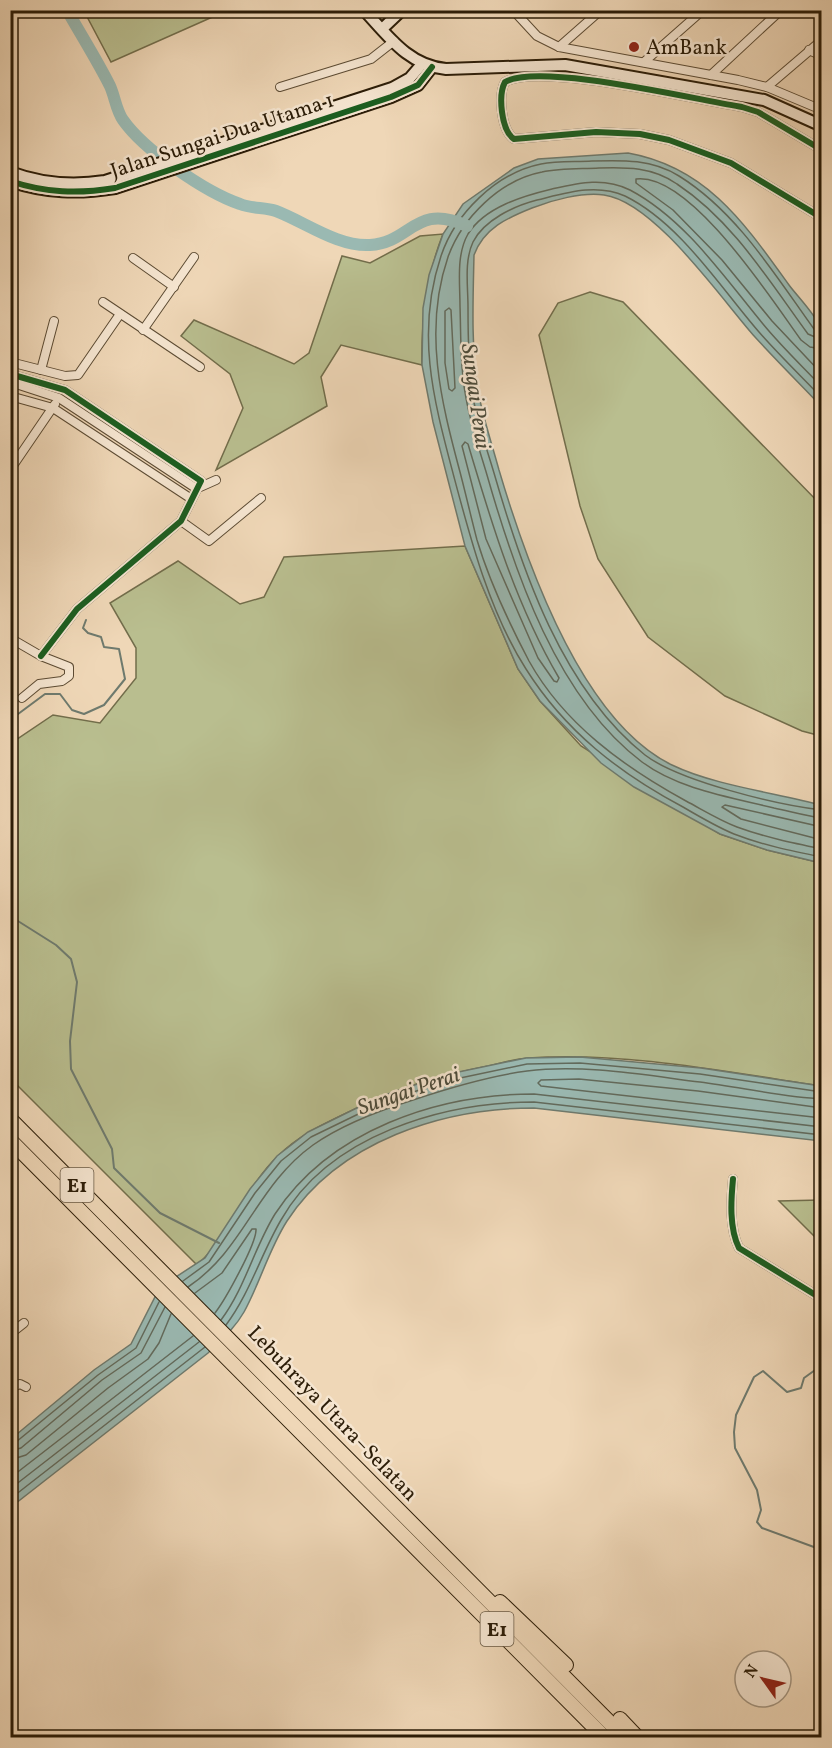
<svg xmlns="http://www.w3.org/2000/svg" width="832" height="1748" font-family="Vollkorn,serif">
	<rect width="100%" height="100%" fill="#efd7b7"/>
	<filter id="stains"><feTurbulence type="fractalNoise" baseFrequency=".00333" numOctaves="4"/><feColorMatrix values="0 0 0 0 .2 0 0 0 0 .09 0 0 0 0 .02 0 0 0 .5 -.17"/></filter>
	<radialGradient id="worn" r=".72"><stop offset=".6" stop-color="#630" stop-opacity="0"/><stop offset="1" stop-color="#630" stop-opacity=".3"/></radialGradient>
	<g fill="#b9be8f" stroke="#726d4b" stroke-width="1.5">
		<path d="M84,11H226L111,62Z"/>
		<path d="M443,234C426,277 421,319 422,365L341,345L321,377L327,406L216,470L243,408L230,374L181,336L194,320L294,364L309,353L342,256L370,263L420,236Z"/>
		<path d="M590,292L623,302L821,505V736L802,731L725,696L648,637L598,559L580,506L539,335L558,303Z"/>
		<path d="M465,546L518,669L540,701L581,746L720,834L767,850L821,863V1086C728,1072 622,1051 528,1058C515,1059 501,1063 488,1066C442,1075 397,1088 355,1109C328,1122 300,1134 278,1156C245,1187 231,1235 197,1265L11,1079L10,744L53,715L100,723L136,678V648L110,603L178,561L240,604L264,597L284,557Z"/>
		<path d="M821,1200H822L821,1243L779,1201Z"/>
	</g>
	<g fill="#9ab9b2" stroke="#6e7a6e" stroke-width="1.5">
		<path d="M628,153C707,167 745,224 789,285C797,296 817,316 821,329C825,339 822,392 821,406C799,383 777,361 755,337C722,300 655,202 604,195C582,192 552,200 532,208C507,218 484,228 474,255C473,300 471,347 478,391C483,418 492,444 499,470C526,561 581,721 672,765C713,785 776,793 821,805V863L767,850L720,834L634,787L601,763L540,701L518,669L465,546L433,422L422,365L423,308L429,275L443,234L463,204L514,168L538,159Z"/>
		<path d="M580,1057L701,1068L821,1086V1141L534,1108C443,1108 339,1141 287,1221C269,1249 260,1283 244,1312C235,1328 221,1340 208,1353L11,1507V1439L94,1370L131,1344L156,1295L165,1284L205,1258L250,1189L277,1156L308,1132L379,1097L444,1075L526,1058Z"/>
	</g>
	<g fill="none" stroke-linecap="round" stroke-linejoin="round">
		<g stroke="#626a5c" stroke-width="1.5">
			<path d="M449,308L451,310L455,388L452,391L449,389L445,363V311Z"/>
			<path d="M822,332L814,329C775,275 737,212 679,176C652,159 623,160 592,161C575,162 557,161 541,164C496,173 455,214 441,256C415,334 434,401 454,477C471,541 490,613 526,669C565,731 619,773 683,807C700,817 717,827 734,834C762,845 792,851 822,857"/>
			<path d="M822,340L808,334C769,281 733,221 677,184C653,167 626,167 599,168C580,169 560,168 542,172C500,180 462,218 448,257C423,330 441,401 460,472C466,495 471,517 477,540C489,580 509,623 529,661C564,724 624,767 686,801C703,810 719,820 737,827C764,837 793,843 822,849"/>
			<path d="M822,349L810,347L801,340C772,300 690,172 636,179V183L673,210L722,260L772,321L822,374"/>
			<path d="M822,387C802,366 781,346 763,324C724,277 685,219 630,190C604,177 579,183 552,189C523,196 485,207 468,234C456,255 460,283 460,306C461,335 460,364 465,392C469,420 479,448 487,475C515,573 557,698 642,762C678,789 729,797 774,808C789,811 806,816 822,818"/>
			<path d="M822,398C801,376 779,355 759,332C720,287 680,223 625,196C596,183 566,193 537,200C514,206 484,220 473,242C464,261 468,286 468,307C468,335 468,363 472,391C476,419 486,446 494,473C522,570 562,689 645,755C679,781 777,805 822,810"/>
			<path d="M465,442L468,444C492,525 516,605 559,678L557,682L554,681L538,658L486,539L462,446Z"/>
			<path d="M822,827L725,805L722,807L741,819L822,840"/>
			<path d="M822,1108L698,1091L579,1079L541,1080L538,1083L541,1086L822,1118"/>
			<path d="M183,1281L209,1262L255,1193L281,1161L311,1137L381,1103L446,1081L527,1064L580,1063L700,1074L822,1092"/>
			<path d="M188,1287C244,1250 256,1186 313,1145C340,1126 381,1110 413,1100C449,1088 489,1076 527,1071C583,1064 644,1075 700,1082C740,1087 781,1097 822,1099"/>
			<path d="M195,1293L222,1273L252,1229H256C257,1243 225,1300 215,1313"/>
			<path d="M221,1320C245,1288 254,1248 275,1214C330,1130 438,1094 534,1094L822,1127"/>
			<path d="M226,1325C250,1293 261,1254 281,1220C329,1135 443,1102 534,1102L822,1135"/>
			<path d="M10,1443L16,1442L98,1375L136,1348L159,1302"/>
			<path d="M10,1451L21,1448L102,1380L141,1353L165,1307"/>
			<path d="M10,1460L26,1455L108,1388L148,1359L159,1343L171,1314"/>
			<path d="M10,1478L193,1336"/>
			<path d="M10,1489L199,1342"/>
			<path d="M10,1499L205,1347"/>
		</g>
		<g stroke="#6e7a6e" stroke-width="2">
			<path d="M10,720L45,694H60L72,710L84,714L104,705L125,679L119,649L104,647L101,637L88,633L83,628L86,620"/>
			<path d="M10,916L56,945L71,959L77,982L70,1041L71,1069L112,1149L114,1168L160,1213L219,1243"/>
			<path d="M822,1365L804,1378L801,1388L787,1392L763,1371L754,1377L736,1415L734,1432L735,1448L757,1490L761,1510L757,1522L762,1528L822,1550"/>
		</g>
		<path stroke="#9ab9b2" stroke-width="12" d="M67,10C81,35 97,60 110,86C115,97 116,110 123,120C144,150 205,192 240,204C252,209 265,207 276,211C305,222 338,247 370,245C411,243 415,202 467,226"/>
		<g stroke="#5c4b33" stroke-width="10">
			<g id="street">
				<path d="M513,10L537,36L559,47L738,80L767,87L822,110"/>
				<path d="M559,47L601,10"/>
				<path d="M809,50L822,56"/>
				<path d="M644,62L703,10"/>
				<path d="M711,75L781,10"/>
				<path d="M280,87L371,59L394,41"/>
				<path d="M767,87L822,40"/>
				<path d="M822,150L758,112L742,107C697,100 539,62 505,82C498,95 501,130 514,139L596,132L640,134L669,140L731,163L822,218"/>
				<path d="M133,258L174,287"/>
				<path d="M103,302L200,367"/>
				<path d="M143,330L194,257"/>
				<path d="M10,362L65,376L78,375L120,314"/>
				<path d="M41,370L54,321"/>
				<path d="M10,374L65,390L201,481L181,521L77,609L41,656"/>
				<path d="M10,382L59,398L197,489"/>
				<path d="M10,396L53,408L190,498"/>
				<path d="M10,470L55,404"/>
				<path d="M198,488L216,480"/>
				<path d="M181,521L209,541L261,498"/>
				<path d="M10,638L41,656L69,667V676L62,681L39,684L22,698"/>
				<path d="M733,1179C731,1200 729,1228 739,1248L822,1299"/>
				<path d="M10,1334L24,1323"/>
				<path d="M10,1388L20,1384L26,1387"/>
			</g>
		</g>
		<g stroke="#2b1c07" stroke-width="14">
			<g id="secondary">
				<path d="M364,10C388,36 409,66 446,69L565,65L764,100L822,126"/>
				<path d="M382,29L402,10"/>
				<path d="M10,172C42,184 73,186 105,181L392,88L410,78L422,64"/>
				<path d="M10,181C46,193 78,194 115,188L391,97L418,85L432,67"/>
			</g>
		</g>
		<g stroke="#2b1c07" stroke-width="16">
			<g id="highway">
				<path d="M10,1119L625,1738"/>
				<path d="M10,1140L605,1738"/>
				<path d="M500,1602L566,1665"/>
				<path d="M620,1719L638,1738"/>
			</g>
		</g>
		<use href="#street" stroke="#f5e5d0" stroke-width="8"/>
		<use href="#secondary" stroke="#f5e5d0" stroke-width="10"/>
		<use href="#highway" stroke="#efd7b7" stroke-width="14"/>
		<g stroke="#f5e5d0" stroke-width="10">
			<g id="cycleway">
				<path d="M822,150L758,112L742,107C697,100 539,62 505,82C498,95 501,130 514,139L596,132L640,134L669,140L731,163L822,218"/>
				<path d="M10,181C46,193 78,194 115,188L391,97L418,85L432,67"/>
				<path d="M10,374L65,390L201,481L181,521L77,609L41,656"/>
				<path d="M733,1179C731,1200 729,1228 739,1248L822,1299"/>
			</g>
		</g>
		<use href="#cycleway" stroke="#1b5e20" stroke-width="6"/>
	</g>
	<circle fill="#8f2418" stroke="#f5e5d0" stroke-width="2" cx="634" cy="47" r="6"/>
	<g text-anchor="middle" stroke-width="5" stroke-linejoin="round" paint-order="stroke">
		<g fill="#f5e5d0" stroke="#685843" stroke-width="1.5">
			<rect x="60.5" y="1168" width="33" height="34" rx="4.5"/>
			<rect x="480.5" y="1612" width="33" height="34" rx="4.5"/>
		</g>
		<g font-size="20" font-weight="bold" fill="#2b1c07">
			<text x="77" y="1192">E1</text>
			<text x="497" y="1636">E1</text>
		</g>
		<g font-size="21" fill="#2b1c07" stroke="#f5e5d0" text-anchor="start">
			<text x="646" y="54">AmBank</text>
		</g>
		<g font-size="21" fill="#2b1c07" stroke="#f5e5d0">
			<text transform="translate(222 135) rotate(-18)" y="7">Jalan Sungai Dua Utama 1</text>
			<text transform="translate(333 1413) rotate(46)" y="7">Lebuhraya Utara–Selatan</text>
		</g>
		<g font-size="22" font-style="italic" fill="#4c4b3a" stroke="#f5e5d0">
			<text transform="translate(477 396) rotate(82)" y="8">Sungai Perai</text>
			<text transform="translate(408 1090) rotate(-19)" y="8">Sungai Perai</text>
		</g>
	</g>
	<rect width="832" height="1748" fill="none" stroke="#efd7b7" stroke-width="36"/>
	<rect x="12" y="12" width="808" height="1724" fill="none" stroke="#2b1c07" stroke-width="3"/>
	<rect x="18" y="18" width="796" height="1712" fill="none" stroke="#2b1c07" stroke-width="1.5"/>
	<g transform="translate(763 1679) rotate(304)"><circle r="28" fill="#f5e5d0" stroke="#a49580" stroke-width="1.5"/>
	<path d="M0-4.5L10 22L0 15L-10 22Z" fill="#8f2418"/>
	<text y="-9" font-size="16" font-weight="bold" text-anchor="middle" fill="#2b1c07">N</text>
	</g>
	<rect width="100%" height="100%" filter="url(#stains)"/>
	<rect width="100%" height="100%" fill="url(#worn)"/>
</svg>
